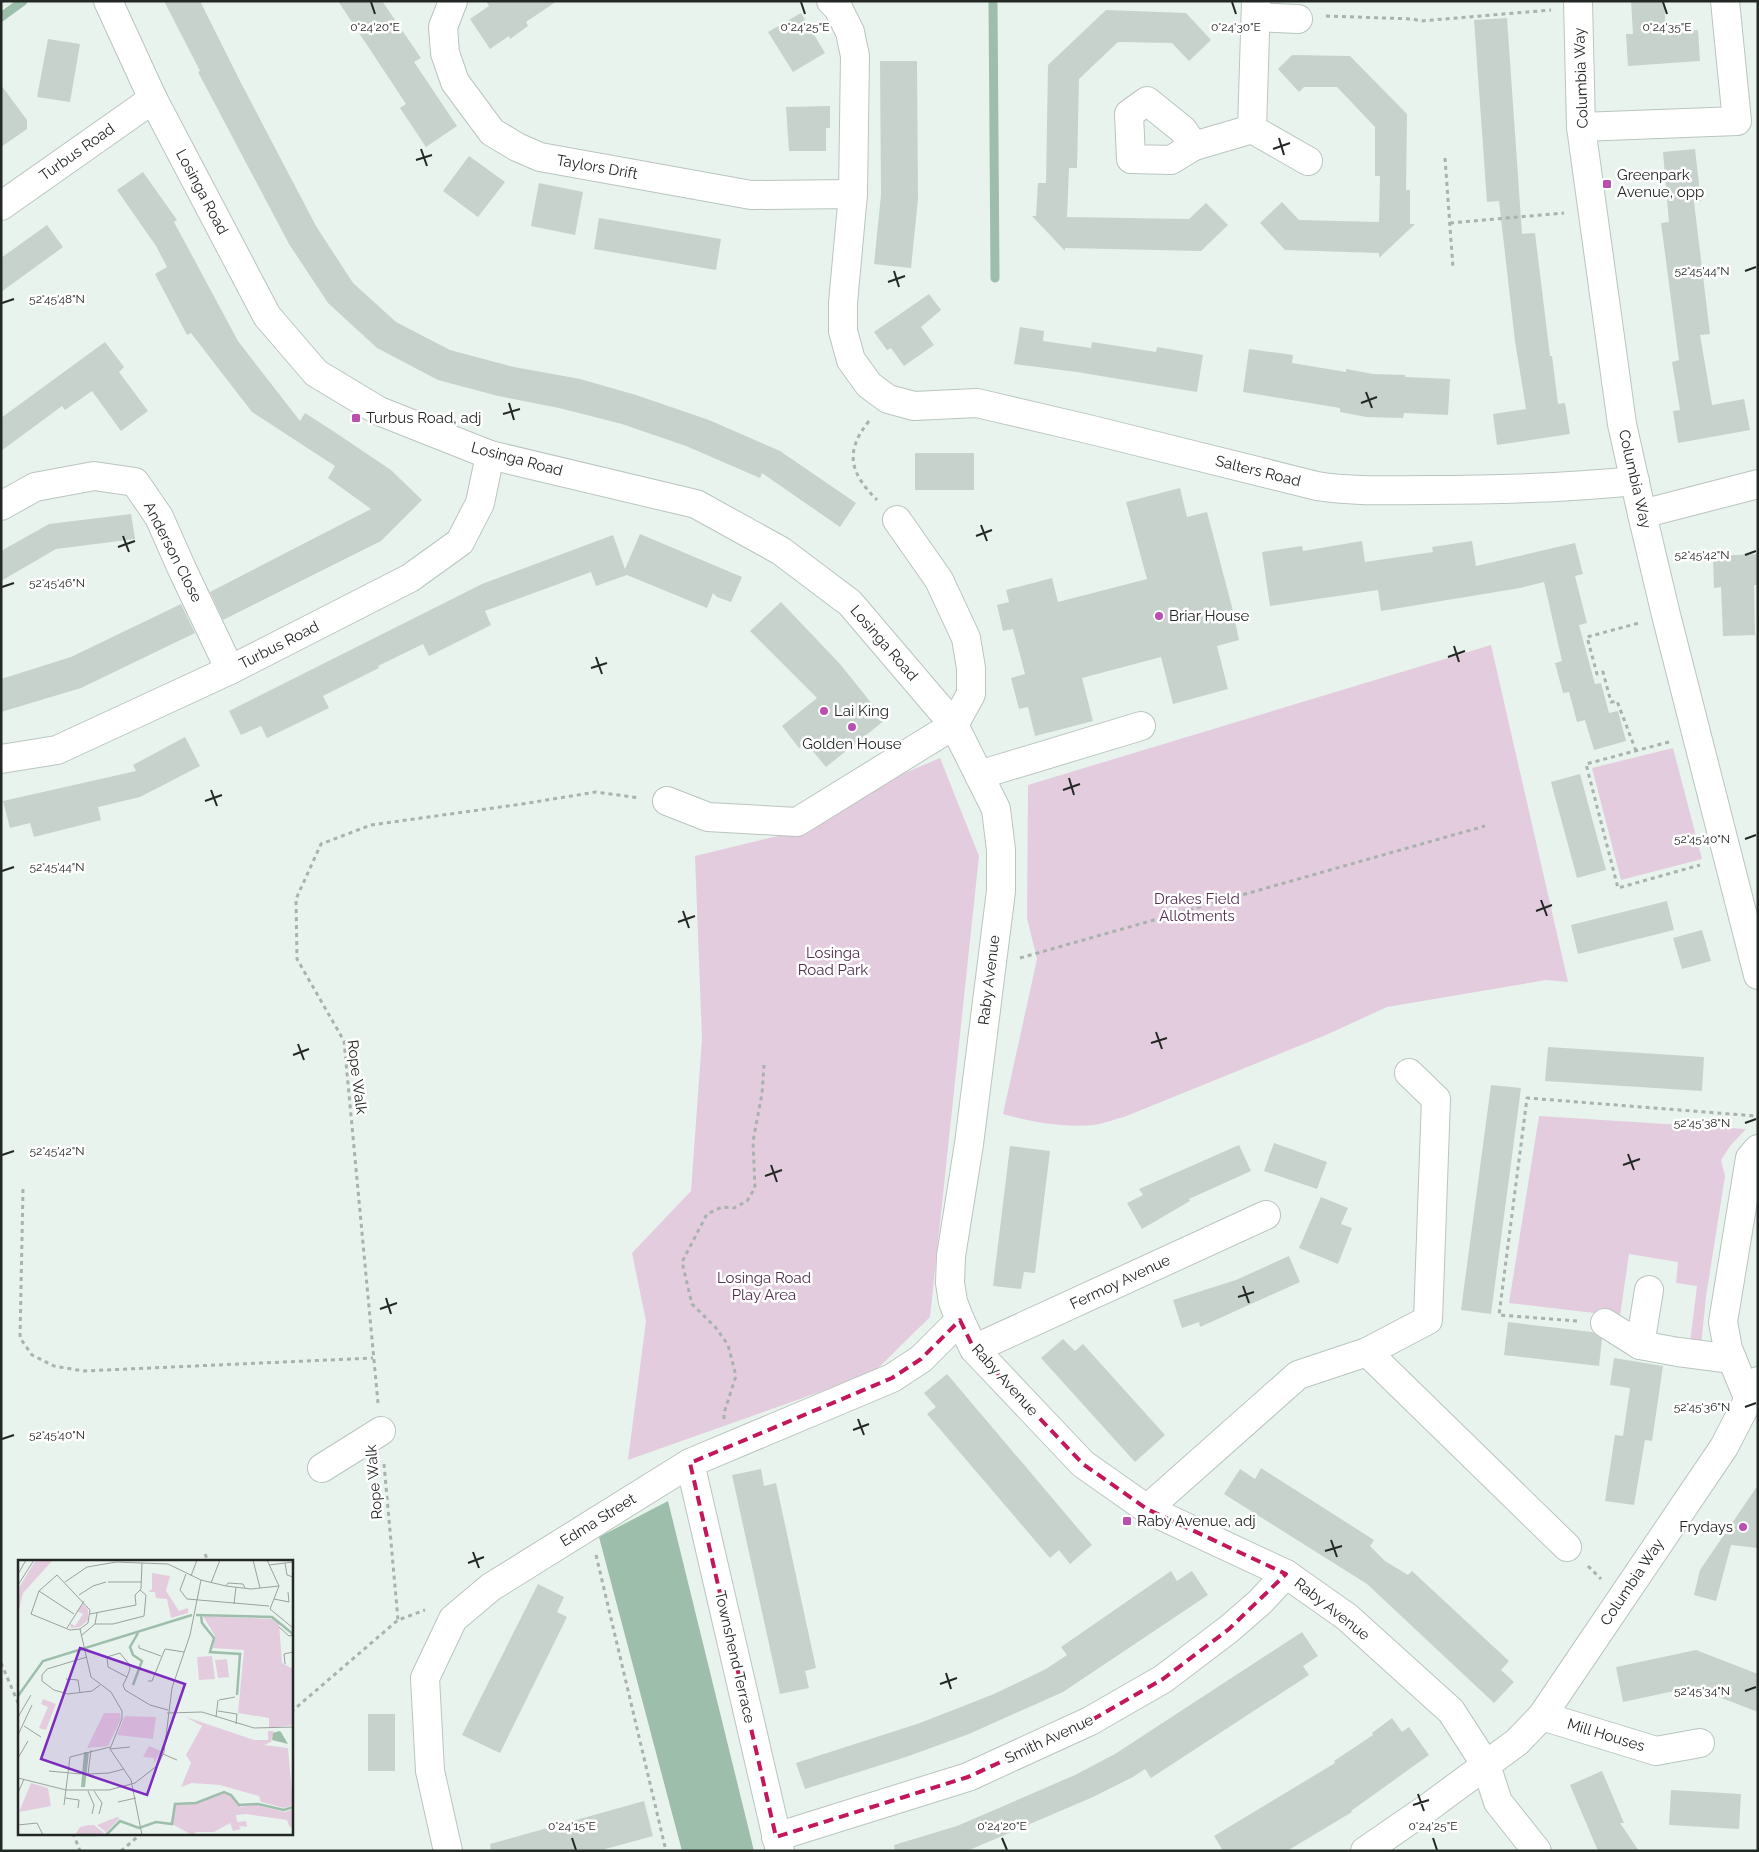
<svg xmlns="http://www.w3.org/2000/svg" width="1759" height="1852" font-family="Raleway,sans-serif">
	<rect width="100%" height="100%" fill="#e8f3ed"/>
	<g fill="#e4ccdf">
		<path d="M1491,645L1568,982L1546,980L1387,1007L1326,1035L1124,1117C1114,1119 1104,1124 1093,1125C1066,1128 1029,1122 1003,1114L1037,959L1027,918L1028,785Z"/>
		<path d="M1673,748L1702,859L1621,880L1592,768Z"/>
		<path d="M940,758L979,856L930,1317L873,1373L628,1460L646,1321L632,1253L691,1191L702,1039L695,856L815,827L874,786Z"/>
		<path d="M1539,1116L1746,1129L1730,1146L1721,1160L1725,1176L1706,1297L1701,1345L1690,1342L1697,1286L1676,1283L1678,1262L1629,1254L1620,1316L1509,1303Z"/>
	</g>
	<path fill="#9ebeac" d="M668,1501L754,1851H682L599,1537Z"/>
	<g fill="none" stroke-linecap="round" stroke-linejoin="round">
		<g stroke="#9ebeac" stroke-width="9">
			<path d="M993,1L995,278"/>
			<path d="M1,17L23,1"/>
		</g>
	</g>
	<g fill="#c7d2cc">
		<path d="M164,1H200L241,83L316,226L353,283L396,322L450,350L514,367L580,379L636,395L709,420L780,451L856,503L840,527L762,473L760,478L686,446L622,424L559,408L498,396L438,380L377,348L328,303L289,244L198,72L200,71Z"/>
		<path d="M338,1H382L421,58L414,62L457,126L426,147L400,108L406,104Z"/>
		<path d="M486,1H557L526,22L528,26L510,39L509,36L490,49L470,19L489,6Z"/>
		<path d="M1631,1H1664L1666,32L1698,30L1700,61L1628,66L1626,34H1633Z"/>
		<path d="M1106,10L1186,13L1211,40L1189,61L1172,43L1118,42L1079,79L1077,168H1069L1067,217L1189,219L1206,203L1228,225L1201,251L1065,248V251L1032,216H1036L1038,183H1046L1048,65Z"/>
		<path d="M801,13L825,53L793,72L768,32Z"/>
		<path d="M1507,18L1522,234L1535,233L1550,356H1552L1558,404L1565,403L1570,434L1497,445L1493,414L1526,409L1515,341L1499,201L1487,202L1474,20Z"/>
		<path d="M48,39L80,44L70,102L37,97Z"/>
		<path d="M1292,55L1350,56L1407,114L1406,190H1410V224H1415L1379,258V253L1285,250L1260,223L1282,202L1299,220L1379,222L1380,176H1375V127L1337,87H1304L1299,92L1278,69Z"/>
		<path d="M880,61H917L918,199L911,268L874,264L881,195Z"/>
		<path d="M1,85L27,120V129L1,147Z"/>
		<path d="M830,106V128H826V151H789L786,107Z"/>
		<path d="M1695,149L1701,201L1694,202L1710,334L1700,335L1712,405L1744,399L1750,430L1678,443L1673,411L1680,410L1672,362L1679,360L1661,223L1669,222L1663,152Z"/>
		<path d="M469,156L505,182L478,217L443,191Z"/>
		<path d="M143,172L177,220L174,222L238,341L300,421L305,413L333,431L391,470L422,500L381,541L223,620L210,592L371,509L328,478L335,466L252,412L191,333L187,335L155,274L167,267L156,246L117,190Z"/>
		<path d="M539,183L583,192L575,235L531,226Z"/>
		<path d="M599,218L721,239L716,270L594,249Z"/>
		<path d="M47,225L63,247L1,292V258Z"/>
		<path d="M929,294L941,310L921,327L934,345L904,366L891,348L887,350L874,332Z"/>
		<path d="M1020,327L1044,331L1043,341L1091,348L1092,342L1156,352L1157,347L1203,355L1197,392L1077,372L1014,364Z"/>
		<path d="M105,342L124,367L119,372L148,411L121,431L92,391L65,410L62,406L1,451V418Z"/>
		<path d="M1249,349L1293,355L1292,363L1346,372V369L1373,374L1405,375V377L1450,379L1448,415L1404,413L1403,418L1366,417L1340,412V408L1243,392Z"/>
		<rect x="915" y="453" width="59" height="37"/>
		<path d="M1180,488L1187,517L1207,512L1233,611L1239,640L1217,646L1228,689L1173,704L1161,657L1082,678L1093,721L1035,736L1028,707L1019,709L1011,678L1025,674L1013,629L1003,631L997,605L1009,602L1006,590L1052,578L1058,602L1147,579L1126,502Z"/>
		<path d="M131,514L135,539L56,549L1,581V551L49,524Z"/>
		<path d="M640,534L742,577L731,602L717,597L713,593L707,608L627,575L596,586L591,572L485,611L491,625L429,656L423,644L378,666L379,668L323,696L329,708L267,738L261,726L241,735L229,711L482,584L613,535L625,569Z"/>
		<path d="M1362,541L1365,562L1433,552L1432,547L1472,541L1476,566L1575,543L1583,574L1575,576L1587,623L1579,625L1595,684L1601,683L1609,713L1618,711L1626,741L1594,750L1585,720L1577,722L1569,692L1563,693L1555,663L1562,661L1544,582L1520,588L1381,611L1378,590L1270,606L1262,552L1302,546L1303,551Z"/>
		<path d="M1758,554V585H1754L1755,635L1723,636L1721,587L1714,588L1713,556Z"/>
		<path d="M781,602L840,664L885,720L826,767L806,743L799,748L782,726L817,698L750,631Z"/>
		<path d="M181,604L195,633L81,688L1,712V679L71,657Z"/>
		<path d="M185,737L200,766L140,797L98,807L101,820L34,837L30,823L10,828L3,801L136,771L133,765Z"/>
		<path d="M1580,774L1606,870L1577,878L1551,782Z"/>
		<path d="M1667,901L1674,930L1578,954L1571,925Z"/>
		<path d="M1702,930L1711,961L1682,969L1673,938Z"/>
		<path d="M1548,1047L1704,1057L1702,1091L1545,1081Z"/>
		<path d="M1491,1085L1521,1088L1491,1314L1461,1310Z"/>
		<path d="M1274,1143L1327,1162L1317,1189L1264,1171Z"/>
		<path d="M1239,1145L1251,1171L1189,1199L1190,1201L1142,1229L1127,1203L1143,1195L1139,1189Z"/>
		<path d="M1010,1146L1050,1151L1035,1273L1024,1272L1021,1289L993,1286Z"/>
		<path d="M1321,1197L1348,1208L1341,1224L1352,1228L1338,1264L1299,1248Z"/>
		<path d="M1289,1256L1300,1282L1200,1327L1199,1322L1182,1328L1173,1300L1236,1280Z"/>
		<path d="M1508,1322L1592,1332L1602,1339L1599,1366L1504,1355Z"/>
		<path d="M1063,1339L1075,1351L1083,1344L1165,1435L1135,1462L1041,1358Z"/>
		<path d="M1614,1358L1663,1366L1652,1441L1645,1440L1634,1505L1605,1501L1615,1435L1623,1436L1630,1388L1610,1385Z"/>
		<path d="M947,1374L1092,1545L1070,1564L1059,1550L1050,1558L927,1414L936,1407L924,1393Z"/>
		<path d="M1261,1468L1374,1540L1370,1546L1385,1561L1408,1575L1412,1571L1509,1661L1501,1670L1514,1682L1494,1703L1367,1584L1224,1494L1240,1469L1255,1479Z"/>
		<path d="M761,1469L764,1486L776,1483L816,1668L805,1671L809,1688L780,1694L732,1475Z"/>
		<path d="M1758,1485V1548L1731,1545L1716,1601L1694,1595L1700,1570Z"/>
		<path d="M1171,1571L1177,1581L1192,1571L1208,1595L1063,1692L969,1734L906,1757L805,1789L796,1763L920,1723L994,1694L1046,1669L1067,1655L1061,1647Z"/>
		<path d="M538,1584L564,1597L557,1612L567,1617L500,1753L462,1735Z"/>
		<path d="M1302,1632L1318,1656L1303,1666L1309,1675L1151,1778L1145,1769L1133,1777L1093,1797L967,1851H895L894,1845L957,1826L1075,1775L1115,1754Z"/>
		<path d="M1696,1650L1758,1674V1712L1693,1687L1623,1702L1616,1667Z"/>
		<rect x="368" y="1714" width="27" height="57"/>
		<path d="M1392,1718L1402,1732L1409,1727L1429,1755L1351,1811L1352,1812L1287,1851H1223L1214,1836L1335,1763L1334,1761L1373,1735L1372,1733Z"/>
		<path d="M1602,1771L1624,1823H1620L1639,1851H1598L1570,1785Z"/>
		<path d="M1671,1790L1741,1794L1739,1829L1669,1825Z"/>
		<path d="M644,1801L653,1836L598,1851H491L490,1844Z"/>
	</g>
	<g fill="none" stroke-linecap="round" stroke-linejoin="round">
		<g stroke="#bac5bf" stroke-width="30">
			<g id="minor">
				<path d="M108,1L153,99L267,316L316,373L379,411L490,455L696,504L781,551L850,603L954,725L996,809L1001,850V891L969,1144L951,1256L950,1283L953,1302L960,1320L974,1349L1083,1464L1147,1509L1286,1574L1347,1617L1451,1711L1486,1765L1498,1802L1537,1851"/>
				<path d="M453,1L443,27L445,53L455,82L492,132L517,147L540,157L751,195L853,194"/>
				<path d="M831,1L838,8L850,32L855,56L853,194L843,303V331L851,360L869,385L888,399L914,406L977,403L1092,430L1317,486C1354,492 1391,490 1428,490C1497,490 1566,488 1635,481"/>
				<path d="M1578,1L1581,127L1622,424L1642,514L1666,615L1758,975"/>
				<path d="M1256,17L1298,19"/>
				<path d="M1147,101L1183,130L1194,146L1171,160L1131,159L1129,114Z"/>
				<path d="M1581,127L1737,121L1725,1"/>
				<path d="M1252,129L1308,161"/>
				<path d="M1194,146L1252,129L1256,1"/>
				<path d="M1,206L153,99"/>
				<path d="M1,506L35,487L94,476L135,482L159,517L182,569L230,670"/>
				<path d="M1642,514L1758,484"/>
				<path d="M1,759L57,750L230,670L410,578L460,542L480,503L490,455"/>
				<path d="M979,775L1141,726"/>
				<path d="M667,801L708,817L797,822L954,725L971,694V668L966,638L939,580L897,520"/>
				<path d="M1605,1323L1640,1345L1678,1352L1732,1359"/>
				<path d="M1640,1345L1649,1290"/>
				<path d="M974,1349L1266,1215"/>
				<path d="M1367,1352L1567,1547"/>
				<path d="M1749,1400L1728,1349L1723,1322L1750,1158L1758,1149"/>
				<path d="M690,1463L780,1851"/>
				<path d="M322,1468L381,1431"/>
				<path d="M1147,1509L1298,1375L1367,1352L1428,1320L1436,1099L1409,1073"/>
				<path d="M1542,1716L1656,1751L1700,1743"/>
				<path d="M776,1837L968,1777L1090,1721L1163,1679L1229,1629L1260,1602L1286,1574"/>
				<path d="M448,1851L430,1771L425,1678L453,1619L491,1587L690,1463L892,1378L921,1359L960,1320"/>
				<path d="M1365,1851L1429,1807L1517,1742L1542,1716L1724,1447L1758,1381"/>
			</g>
		</g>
		<g stroke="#a9b2ad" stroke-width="3" stroke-dasharray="4 4" stroke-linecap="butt">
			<path d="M1326,16L1413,19L1421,21L1551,10"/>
			<path d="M1445,158L1453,268"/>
			<path d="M1450,223L1564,213"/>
			<path d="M869,421C844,452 850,473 877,500"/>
			<path d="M1669,742L1586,764L1618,888L1700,865"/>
			<path d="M1636,751L1617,701L1611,702L1603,672L1597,674L1587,637L1639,623"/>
			<path d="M1020,958L1485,826"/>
			<path d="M23,1189L20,1338L32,1355L54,1366L83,1371L373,1358"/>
			<path d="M1577,1321L1499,1315L1527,1098L1756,1116L1758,1119"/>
			<path d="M378,1403L344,1041L297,959L296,899L321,844L371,825L522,804L596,792L640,798"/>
			<path d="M724,1419V1413L736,1376L728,1345L716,1328L692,1304L682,1262L707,1214L722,1207L734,1208L747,1201L755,1188L753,1141L762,1094L764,1065"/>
			<path d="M384,1464L398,1620"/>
			<path d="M205,1554L208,1561"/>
			<path d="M596,1555L666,1851"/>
			<path d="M1588,1566L1601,1579"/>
			<path d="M1,1663L19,1705"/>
			<path d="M291,1712L398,1620L425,1610"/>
			<path d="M73,1833L80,1851"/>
			<path d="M121,1851L142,1833"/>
		</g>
		<use href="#minor" stroke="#fff" stroke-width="28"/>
	</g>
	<path fill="none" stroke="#c2185b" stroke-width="4" stroke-dasharray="10 6" stroke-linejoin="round" d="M960,1320L974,1349L1083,1464L1147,1509L1286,1574L1229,1629L1163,1679L1090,1721L968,1777L776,1837L690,1463L892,1378L921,1359Z"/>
	<path fill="none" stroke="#242825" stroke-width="2" d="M371,2L375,14M801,2L805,14M1232,2L1236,14M1663,2L1667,14M1279,138L1284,155M421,149L427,166M1273,149L1290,143M416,160L432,155M894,271L899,287M1745,271L1756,267M888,282L905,276M2,303L14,299M1366,392L1372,408M509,403L514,420M1361,403L1377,397M503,414L520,409M981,525L987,541M123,536L129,552M976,536L992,530M118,547L135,541M1745,555L1756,551M2,587L14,583M1454,646L1459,662M596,657L602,674M1448,657L1465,651M591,668L607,663M1069,778L1074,795M211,790L217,806M1063,790L1080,784M205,801L222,795M1745,839L1756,835M2,871L14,867M1541,900L1547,916M683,911L689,928M1536,911L1552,905M678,922L695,916M1156,1032L1162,1049M1151,1043L1167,1038M298,1044L304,1060M293,1055L309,1049M1745,1123L1756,1119M1628,1154L1634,1170M2,1155L14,1151M771,1165L777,1182M1623,1165L1640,1159M765,1176L782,1170M1243,1286L1249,1303M1238,1297L1254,1292M386,1298L391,1314M380,1309L397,1303M1745,1407L1756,1403M858,1419L864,1435M853,1430L869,1424M2,1439L14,1435M1331,1540L1337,1557M1325,1551L1342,1546M473,1552L479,1568M468,1563L484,1557M946,1673L951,1689M940,1684L957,1678M1745,1691L1756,1687M1418,1794L1424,1811M1413,1805L1429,1800M572,1838L576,1850M1002,1838L1007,1850M1433,1838L1437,1850"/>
	<g fill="#ba4faf" stroke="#fff" stroke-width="2">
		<rect x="1602" y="179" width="10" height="10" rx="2.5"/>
		<rect x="351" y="413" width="10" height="10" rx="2.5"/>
		<circle cx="1159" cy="616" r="5"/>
		<circle cx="824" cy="711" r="5"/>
		<circle cx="852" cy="727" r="5"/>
		<rect x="1122" y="1516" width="10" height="10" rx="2.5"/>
		<circle cx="1743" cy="1527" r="5"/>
	</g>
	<g text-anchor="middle" stroke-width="5" stroke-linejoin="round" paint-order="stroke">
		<g font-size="15" fill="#242825" stroke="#fff">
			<text transform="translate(1581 78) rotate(-92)" y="5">Columbia Way</text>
			<text transform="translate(77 152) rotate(-35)" y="5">Turbus Road</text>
			<text transform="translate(597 167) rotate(10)" y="5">Taylors Drift</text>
			<text transform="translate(202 192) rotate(62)" y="5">Losinga Road</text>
			<text transform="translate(517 459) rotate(15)" y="5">Losinga Road</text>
			<text transform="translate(1258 471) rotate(14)" y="5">Salters Road</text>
			<text transform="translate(1635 479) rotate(77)" y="5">Columbia Way</text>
			<text transform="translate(173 552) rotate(63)" y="5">Anderson Close</text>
			<text transform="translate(884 643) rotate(49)" y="5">Losinga Road</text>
			<text transform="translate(279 645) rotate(-27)" y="5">Turbus Road</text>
			<text transform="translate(989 980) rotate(-83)" y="5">Raby Avenue</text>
			<text transform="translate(357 1077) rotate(83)" y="5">Rope Walk</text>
			<text transform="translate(1120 1282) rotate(-25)" y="5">Fermoy Avenue</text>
			<text transform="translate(1005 1380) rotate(48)" y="5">Raby Avenue</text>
			<text transform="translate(374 1482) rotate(-95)" y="5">Rope Walk</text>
			<text transform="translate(598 1520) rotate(-32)" y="5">Edma Street</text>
			<text transform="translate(1632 1582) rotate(-56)" y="5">Columbia Way</text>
			<text transform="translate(1332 1609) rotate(38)" y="5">Raby Avenue</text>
			<text transform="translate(735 1657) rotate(77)" y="5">Townshend Terrace</text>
			<text transform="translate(1606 1735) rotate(17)" y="5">Mill Houses</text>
			<text transform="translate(1049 1739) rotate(-25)" y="5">Smith Avenue</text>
		</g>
		<g font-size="15" fill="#242825" stroke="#fff" text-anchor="start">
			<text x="1617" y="180">Greenpark<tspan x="1617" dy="17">Avenue, opp</tspan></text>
			<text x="366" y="423">Turbus Road, adj</text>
			<text x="1169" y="621">Briar House</text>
			<text x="834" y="716">Lai King</text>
			<text x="852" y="749" text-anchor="middle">Golden House</text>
			<text x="1137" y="1526">Raby Avenue, adj</text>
			<text x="1733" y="1532" text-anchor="end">Frydays</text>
		</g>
		<g font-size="15" fill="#542e4f" stroke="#fff">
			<text x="1197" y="904">Drakes Field<tspan x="1197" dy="17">Allotments</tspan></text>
			<text x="833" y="958">Losinga<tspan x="833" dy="17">Road Park</tspan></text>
			<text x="764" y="1283">Losinga Road<tspan x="764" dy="17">Play Area</tspan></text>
		</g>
	</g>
	<g transform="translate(18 1560)">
		<rect width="275" height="275" fill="#e8f3ed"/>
		<path d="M18,0H35L5,33L1,50L0,29ZM134,13L152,16L148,31L161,51L170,48V53L153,58L149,39L138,38L137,32H130L134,29ZM65,44L70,49V60L62,67L53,68L52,63L57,66L65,54L59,51ZM185,56L255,59L261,64L264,103L275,109V165L251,168V158L220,153L226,90L195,88L197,76ZM194,96L197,119L181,120L179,97ZM209,99L211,117L200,118L197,100ZM25,139L38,144L28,170L21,168L30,147L23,144ZM86,153H102L103,159L90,186L69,188ZM107,156L138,157L135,179L99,175ZM168,157L236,180H250V171H256L253,182L246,185L270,188L275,245L266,248L255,245L243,242L241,236L202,225L174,223L163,227L173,203L168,195L184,166ZM131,186L143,191L136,203V198L125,197ZM13,223L30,228L33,246L1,252ZM206,232L213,235L223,247L235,244L267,252L275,249V268L271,266L269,260L228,254L218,255L219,262L228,261L229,267L221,266L223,269L215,271L212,263L196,272H179L174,275L154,264L157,244L178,243ZM99,257L102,258L88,272L79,265ZM70,265H76L87,274L57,275L62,267Z" fill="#e4ccdf"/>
		<path d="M261,171L263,172L270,184L254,180L255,173ZM66,192H71L67,227H63Z" fill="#9ebeac"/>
		<path fill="none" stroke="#9ebeac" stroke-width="2.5" d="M178,55L254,57L275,74M183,55L184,63L196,78L192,92L222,94L219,135M115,125L124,101L115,95L112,87L120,73M0,136L25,101L174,55M62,275H78M88,275L102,261L121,268L138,262L154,264L157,244L178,243L206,232L213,235L221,245L240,244L266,250L275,247"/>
		<path fill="none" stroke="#9aa29d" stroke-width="1" d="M235,0L242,28M249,0L261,26M267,3L269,15L275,17M251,5L275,2M0,14L8,0M168,14L162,30L169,39L251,46M39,15L72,50L70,63L62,69L52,70L13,54L21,31ZM173,16L179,0M47,22L69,7L98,2L150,4L183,20L208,26L233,29L261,26M90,22H123M193,23L202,0M0,25L16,0M208,26L210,23L225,24L227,28M261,26L252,49L275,68M21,31L56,54M61,35L75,26L88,22M256,39L271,42L270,32M216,44L218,27M72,54L118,45L117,35L123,29L124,3M77,64H95L126,56L128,35L122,30M261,67L271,76L275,75M49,68L66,41M62,69L73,117L93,132L104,151V159L92,189L113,220L124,275M64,75L77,64L79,53M121,85V88L143,96M69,97L29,109L24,115V121L36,130L50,134L74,131L82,125M267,104L266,94L275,92M109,117L90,107L89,97L102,93L111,104L112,109L109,117L105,125L107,130L132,145L150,150M48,119L60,120L62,133M130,121H134L147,89L166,92M201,140L217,137M200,151L219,154L218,164M149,153L184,152L236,168L275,167M0,157L13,135M198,157L200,140M6,166L23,177M0,175L14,145M92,189L112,187M145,194L159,200M0,198L10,181M31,211L63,214M70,214L91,213L106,209M70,214L73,190M0,218L48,230H91L117,223L140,205L146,192L154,128L172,75L183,20M70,231L76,245L74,254M76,231L84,243L81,254M0,233L6,219M47,238L61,240L60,248M100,242L118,238M46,245L52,197L92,187M0,265L19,263L25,275"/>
		<path fill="#7b2cbf" fill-opacity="0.15" stroke="#7b2cbf" stroke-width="2.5" d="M62,88L167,124L129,235L23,199Z"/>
		<rect width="275" height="275" fill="none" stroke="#242825" stroke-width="2.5"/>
	</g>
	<g font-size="12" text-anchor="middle" fill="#242825" stroke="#fff" stroke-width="5" stroke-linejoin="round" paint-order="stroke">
		<text x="375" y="31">0°24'20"E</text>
		<text x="805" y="31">0°24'25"E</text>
		<text x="1667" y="31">0°24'35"E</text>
		<text x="1236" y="31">0°24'30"E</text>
		<text x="1702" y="275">52°45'44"N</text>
		<text x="57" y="303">52°45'48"N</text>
		<text x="1702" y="559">52°45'42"N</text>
		<text x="57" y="587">52°45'46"N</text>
		<text x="1702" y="843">52°45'40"N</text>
		<text x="57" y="871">52°45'44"N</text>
		<text x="1702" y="1127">52°45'38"N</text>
		<text x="57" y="1155">52°45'42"N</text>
		<text x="1702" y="1411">52°45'36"N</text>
		<text x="57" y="1439">52°45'40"N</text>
		<text x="1702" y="1695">52°45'34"N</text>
		<text x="572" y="1830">0°24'15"E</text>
		<text x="1002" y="1830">0°24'20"E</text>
		<text x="1433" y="1830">0°24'25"E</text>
	</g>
	<rect width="1759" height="1852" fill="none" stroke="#242825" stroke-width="5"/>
</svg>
